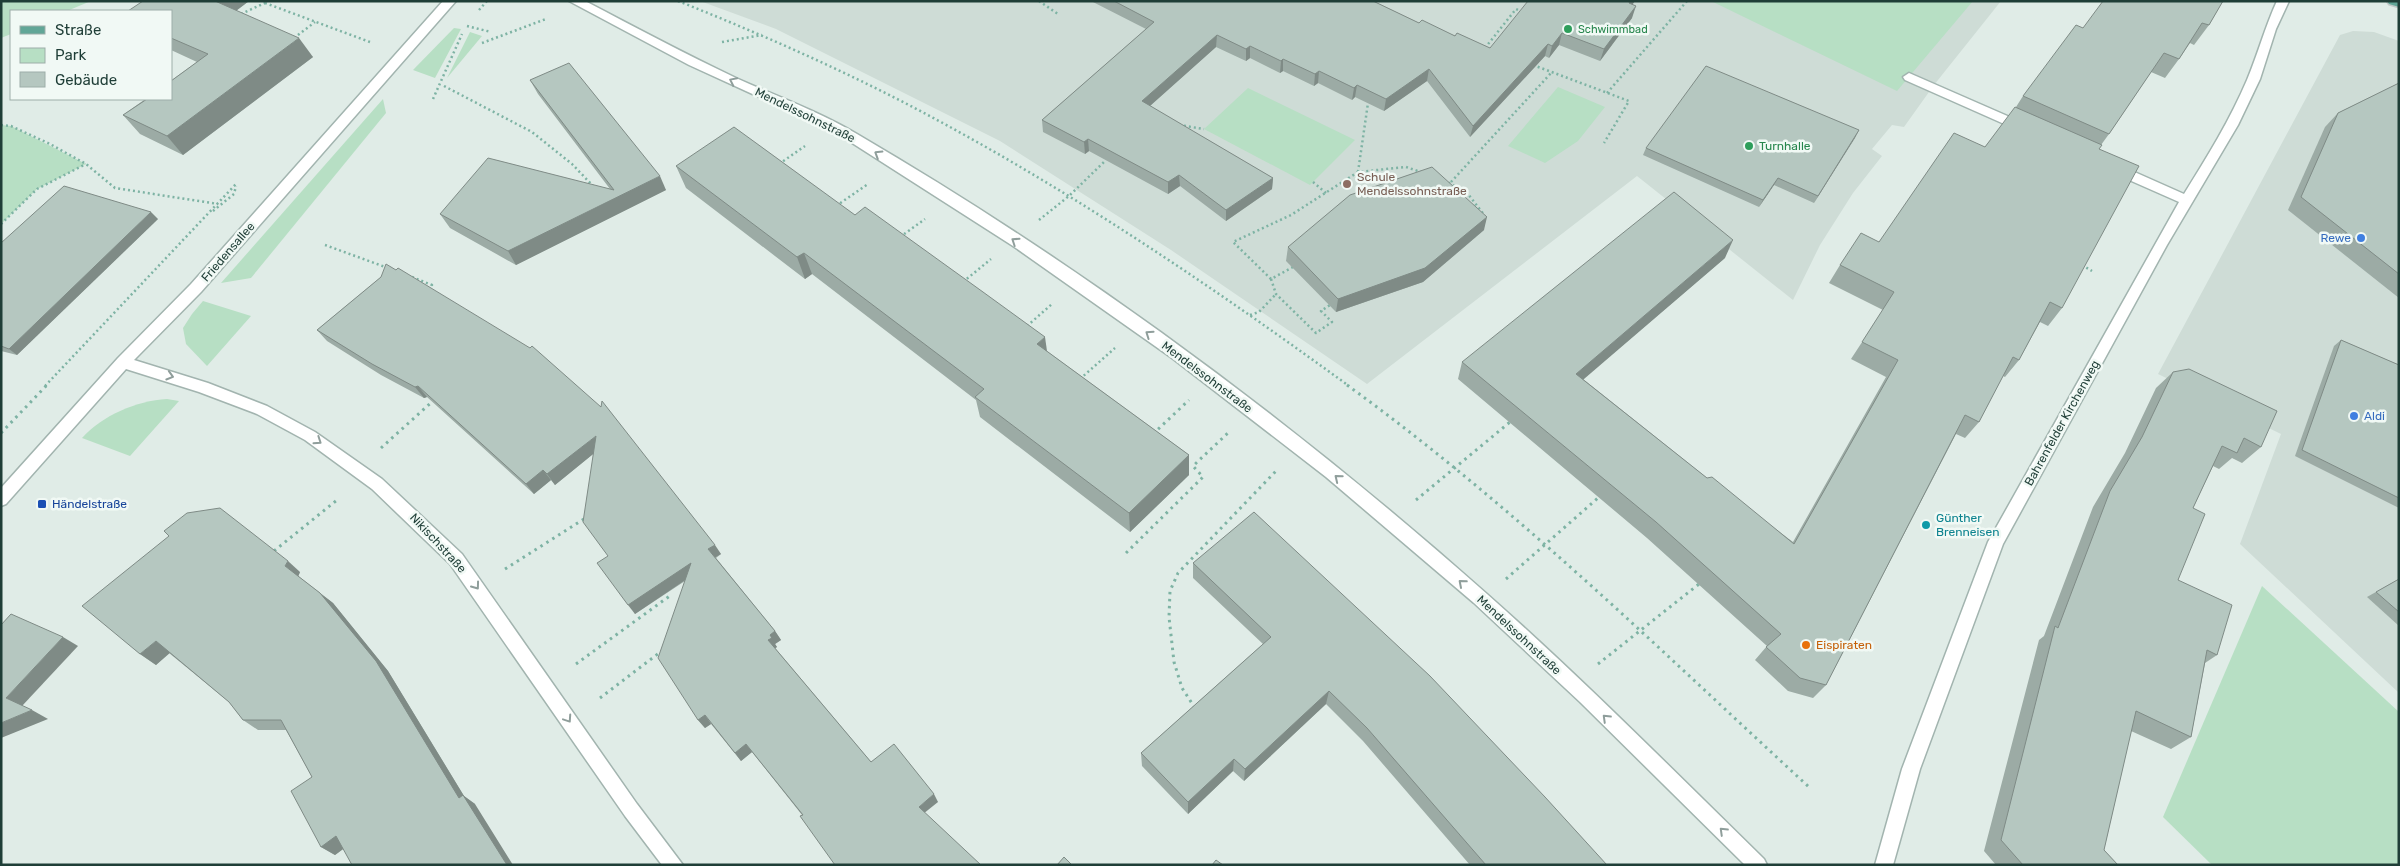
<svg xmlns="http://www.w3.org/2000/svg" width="2400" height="866" font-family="Rubik,sans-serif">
	<rect width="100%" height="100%" fill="#e0ece7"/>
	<g fill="#cedcd6">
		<path d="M700,1H2001L1934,85L1904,127L1892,125L1872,149L1882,156L1853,193L1820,245L1793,300L1637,176L1367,384L1171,250L1000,141L776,29Z"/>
		<path d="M2353,31L2374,32L2399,41V693L2240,544L2281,434L2158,374L2340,35Z"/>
	</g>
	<g fill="#b7dfc4">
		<path d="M1,1H91L67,11H11V34L1,38Z"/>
		<path d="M1711,1H1973L1897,91Z"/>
		<path d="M454,28L461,29L435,78L413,70Z"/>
		<path d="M470,32L482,36L447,78Z"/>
		<path d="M1558,87L1605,107L1578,141L1545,163L1508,146Z"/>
		<path d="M1248,88L1355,140L1310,185L1204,129Z"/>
		<path d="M383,99L386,113L251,278L221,283Z"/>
		<path d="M1,125L11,126L86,164L37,189L1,224Z"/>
		<path d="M203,301L251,316L207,366L186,344L183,328L192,314Z"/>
		<path d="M167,399L179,401L130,456L82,438C103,415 136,401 167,399Z"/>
		<path d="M2262,586L2399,712V865H2212L2163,817Z"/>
	</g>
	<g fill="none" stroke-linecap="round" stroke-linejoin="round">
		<g stroke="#a2b4af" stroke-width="3">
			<g id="minor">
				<path d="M443,1H456L201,292L134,360L208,383L267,406L315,432L382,479L462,554L637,804L683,865H662L625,816L450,564L372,489L305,440L257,414L199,392L126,369L6,504L1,506V488L118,358L191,284Z"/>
				<path d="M569,1H585C635,27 685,54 736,78C776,96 818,111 857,134C1081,265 1293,422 1487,594C1583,679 1673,770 1764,859L1767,865H1745L1580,702L1474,603L1326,477L1172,358L1013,246L849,141L805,118L689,65Z"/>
				<path d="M2277,1H2289L2276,29L2260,79L2238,125L2167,245L2003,544L1920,769L1893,865H1875L1902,769L1988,542L2179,202L2111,172L2109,169L2111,166H2121L2184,194C2207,157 2230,120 2247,80C2258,54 2265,27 2277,1Z"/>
				<path d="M1909,73L2028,125L2030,128L2028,131H2020L1905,80L1903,77Z"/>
			</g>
		</g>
		<g stroke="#c0c9c7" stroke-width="3">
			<path id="major" d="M2387,1H2399V7L2389,4Z"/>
		</g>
		<g stroke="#7eb3a4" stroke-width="2.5" stroke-dasharray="2 3" stroke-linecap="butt">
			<path d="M678,1C771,38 863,79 950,127C1089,203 1221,293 1349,386"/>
			<path d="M1039,1L1058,14"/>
			<path d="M265,3L370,42"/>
			<path d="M479,10L487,1"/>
			<path d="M241,14L267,2"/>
			<path d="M467,26L491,32"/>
			<path d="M294,38L315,22"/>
			<path d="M722,42L762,35"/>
			<path d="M482,43L546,19"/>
			<path d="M1485,48L1516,9L1523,12"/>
			<path d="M1533,65L1629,101L1604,143"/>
			<path d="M444,86L532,132L572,164L594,187"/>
			<path d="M1607,93L1687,1"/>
			<path d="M433,99L462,34"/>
			<path d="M1,125L11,126L50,144L86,164L115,188L218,204"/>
			<path d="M1179,125L1204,129"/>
			<path d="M779,164L805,146"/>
			<path d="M1358,172L1368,103"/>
			<path d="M1444,180L1468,194L1485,216"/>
			<path d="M1313,182L1326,193"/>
			<path d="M1451,182L1552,72"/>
			<path d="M836,206L868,184"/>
			<path d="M213,211L234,194L236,186"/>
			<path d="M1039,220L1069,196L1106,160"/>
			<path d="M1,224L37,189L86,164"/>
			<path d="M900,237L925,219"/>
			<path d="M325,245L388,268"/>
			<path d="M2082,265L2092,271"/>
			<path d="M1293,267L1271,279L1233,242L1291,215L1358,172L1406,167L1421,172"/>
			<path d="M412,277L432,285L428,289"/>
			<path d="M1271,279L1276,294L1316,333L1332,322L1321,311L1330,305"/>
			<path d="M963,282L991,259"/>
			<path d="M1250,315L1259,312L1276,294"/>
			<path d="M1027,326L1052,304"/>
			<path d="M1080,379L1115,348"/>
			<path d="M45,386L236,184"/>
		</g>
		<g stroke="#7eb3a4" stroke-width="3" stroke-dasharray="2.5 4.5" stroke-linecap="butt">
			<path d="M1347,385C1513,505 1660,650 1810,788"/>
			<path d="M1,433L47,385"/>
			<path d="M1153,434L1189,400"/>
			<path d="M381,448L434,400"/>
			<path d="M1416,500L1510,422"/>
			<path d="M274,551L337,500"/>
			<path d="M1126,553L1203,477L1193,466L1229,432"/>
			<path d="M505,569L587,517"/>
			<path d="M1506,579L1599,497"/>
			<path d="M576,664L671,595"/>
			<path d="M1598,664L1699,584"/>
			<path d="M600,698L663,650"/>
			<path d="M1195,708L1182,688L1174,662L1169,617L1170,591L1178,573L1276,471"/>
		</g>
		<use href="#minor" fill="#fff" fill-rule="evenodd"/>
		<use href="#major" fill="#61a697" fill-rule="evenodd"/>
	</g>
	<g fill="#9caba5">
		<path d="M143,1H249L236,11L313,57L183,155L140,134L123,115L197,62L171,50V11Z"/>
		<path d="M1091,1H1373L1419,23L1490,48L1633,5L1632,18L1600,61L1559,45L1549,58L1545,56L1470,137L1427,81L1384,111L1355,97L1352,100L1318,83L1314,86L1283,71L1280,73L1250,58L1246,61L1216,47L1150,106L1273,178L1272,189L1226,221L1180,186L1168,194L1089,151L1085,154L1043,132L1042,120L1146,29Z"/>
		<path d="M2223,1L2209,25L2194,45L2190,43L2179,59L2165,78L2151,72L2109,134L2101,145L2099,149L2062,308L2048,326L2040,322L2019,360L2005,377L2003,376L1979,422L1965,438L1956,434L1826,685L1813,698L1788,691L1755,660L1767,646L1647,538L1458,379L1462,362L1725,258L1583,379L1707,478L1793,542L1886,377L1851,359L1883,310L1829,283L1840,265L1879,242L1985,147L2016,107L2023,96L2083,28Z"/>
		<path d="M530,80L666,190L516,265L450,228L440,214L610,189L538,94Z"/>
		<path d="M2399,83V298L2288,210L2325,127L2338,113Z"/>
		<path d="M1859,130L1814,203L1774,185L1759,207L1643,155L1646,148Z"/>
		<path d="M676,166L855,215L1048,352L1189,455V475L1130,532L980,417L976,400L812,274L805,279L686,188Z"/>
		<path d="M158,219L17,355L1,351V243Z"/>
		<path d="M1484,230L1423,282L1336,312L1286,261L1288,247Z"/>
		<path d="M381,277L721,554L716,558L775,631L781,640L775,644L777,647L775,648L871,762L938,802L802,815L752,752L741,761L711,724L705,728L698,720L685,581L635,614L608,556L593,454L555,485L551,480L534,494L427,397L424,398L381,375L327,341L317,330Z"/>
		<path d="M2341,340L2399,365V508L2295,456L2334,346Z"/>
		<path d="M2173,372L2261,447L2242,463L2232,458L2219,469L2213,466L2193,508L2178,580L2217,655L2205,663L2191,737L2171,749L2131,731L2104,850L2118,865H1996L1984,851L2039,640L2044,636L2093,507L2125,453L2156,388Z"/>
		<path d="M1193,563L1607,865H1470L1363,741L1326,704L1244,781L1233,771L1188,814L1142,766L1141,753L1263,644L1193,578Z"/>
		<path d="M300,572L298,576L333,603L388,671L464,796L475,804L343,849L335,855L321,847L312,777L286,730H258L243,720L229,702L169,653L156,665L140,654Z"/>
		<path d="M2399,579V626L2367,597Z"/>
	</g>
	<g fill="#7f8b86">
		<path d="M212,1H249L225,19Z"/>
		<path d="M1630,1H1635L1625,15L1629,3Z"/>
		<path d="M1636,6L1632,18L1600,61L1604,49Z"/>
		<path d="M1562,33L1559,45L1549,58L1552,46Z"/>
		<path d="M1217,35L1216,47L1142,113V101Z"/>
		<path d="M299,38L313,57L183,155L167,136Z"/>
		<path d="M1548,44L1545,56L1470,137L1473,126Z"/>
		<path d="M1250,46V58L1246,61V49Z"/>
		<path d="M1283,59V71L1280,73L1281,61Z"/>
		<path d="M1429,69L1427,81L1384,111L1386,99Z"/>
		<path d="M1319,71L1318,83L1314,86L1315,74Z"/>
		<path d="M1357,85L1355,97L1352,100L1354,88Z"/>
		<path d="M1859,130L1855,138L1814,203L1818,196Z"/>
		<path d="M1088,139L1089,151L1085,154L1084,142Z"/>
		<path d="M1179,175L1180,186L1168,194V182Z"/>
		<path d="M660,176L666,190L516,265L508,251Z"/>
		<path d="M1273,178L1272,189L1226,221V210Z"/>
		<path d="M1778,178L1774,185L1759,207L1763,200Z"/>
		<path d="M151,212L158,219L17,355L9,349Z"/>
		<path d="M1487,217L1484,230L1423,282L1336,312L1338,299Z"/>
		<path d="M1733,240L1725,258L1570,391L1576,374Z"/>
		<path d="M804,253L812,274L805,279L797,257Z"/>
		<path d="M1045,337L1048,358L1037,344Z"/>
		<path d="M418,386L427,397L424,398L415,387Z"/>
		<path d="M596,436L603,446L555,485L547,474Z"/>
		<path d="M1189,455V475L1130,532L1129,513Z"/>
		<path d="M543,470L551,480L534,494L526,484Z"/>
		<path d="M715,545L721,554L714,558L708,549Z"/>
		<path d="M288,561L300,572L298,577L285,566Z"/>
		<path d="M691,563L697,572L635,614L628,605Z"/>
		<path d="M320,593L333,603L388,671L464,796L475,804L513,865H507L459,798Z"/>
		<path d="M775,631L781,640L775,644L777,647L774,649L768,640L770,635Z"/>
		<path d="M63,637L78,646L22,706L6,698Z"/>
		<path d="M156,641L171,652L156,665L140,654Z"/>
		<path d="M1329,691L1326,704L1244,781L1245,769Z"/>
		<path d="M32,710L48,719L1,738V723Z"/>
		<path d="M705,715L711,724L705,728L698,720Z"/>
		<path d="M746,744L752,752L741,761L735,753Z"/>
		<path d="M1234,759L1233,771L1188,814V802Z"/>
		<path d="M934,794L938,802L923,814L919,807Z"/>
		<path d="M336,836L350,844L335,855L321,847Z"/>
	</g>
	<g fill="#b5c7c0" stroke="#7f8b86">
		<path d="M143,1H215L299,38L167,136L123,115L147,99H171V81L208,54L171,38V11H128Z"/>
		<path d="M1114,1H1373L1419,23L1422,20L1455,36L1457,33L1490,48L1528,1H1630L1629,3L1636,6L1604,49L1562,33L1552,46L1548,44L1473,126L1429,69L1386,99L1357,85L1354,88L1319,71L1315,74L1283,59L1281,61L1250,46L1246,49L1217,35L1142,101L1273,178L1226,210L1179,175L1168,182L1088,139L1084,142L1042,120L1154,22Z"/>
		<path d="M2103,1H2223L2209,25L2202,23L2179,59L2164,53L2109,134L2023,96L2076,25L2083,28Z"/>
		<path d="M569,63L660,176L508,251L440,214L488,158L614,190L530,80Z"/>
		<path d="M1706,66L1859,130L1818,196L1778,178L1763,200L1646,148Z"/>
		<path d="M2399,83V274L2301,197L2338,113Z"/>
		<path d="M2015,107L2102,145L2099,149L2139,166L2062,308L2050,302L2019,360L2013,357L1979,422L1965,415L1826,685L1800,678L1766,647L1781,634L1656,522L1462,362L1674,192L1733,240L1576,374L1707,478L1712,477L1794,544L1898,360L1862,342L1894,292L1840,265L1861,233L1879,242L1954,133L1985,147Z"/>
		<path d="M734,127L855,215L865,207L983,292L1045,337L1037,344L1189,455L1129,513L975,397L984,389L804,253L797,257L676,166Z"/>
		<path d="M1432,167L1487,217L1425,268L1338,299L1288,247L1350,195Z"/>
		<path d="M64,186L151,212L9,349L1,346V243Z"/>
		<path d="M386,264L396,270L398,268L530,348L532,346L601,407L602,401L715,545L708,549L775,631L770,635L772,638L768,640L871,762L894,744L934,794L919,807L981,865H835L800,816L803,815L746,744L735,753L705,715L698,720L658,658L691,563L628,605L597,563L608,556L583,522L596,436L547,474L543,470L526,484L418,386L415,387L372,364L317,330L381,277Z"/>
		<path d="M2341,340L2399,365V498L2302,450Z"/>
		<path d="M2189,369L2277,411L2261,447L2244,438L2237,453L2222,446L2193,508L2205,514L2178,580L2232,605L2217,655L2207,650L2191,737L2136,711L2104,850L2118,865H2023L2001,840L2055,626L2058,628L2110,491L2142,437L2173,372Z"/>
		<path d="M220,508L288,561L285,566L320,593L376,661L459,798L463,795L507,865H352L336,836L321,847L291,791L312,777L281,720H243L229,702L156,641L140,654L82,606L169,536L164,531L187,513Z"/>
		<path d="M1254,512L1430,676L1545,797L1607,865H1486L1367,728L1329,691L1245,769L1234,759L1188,802L1141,753L1271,637L1193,563Z"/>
		<path d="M2399,579V612L2376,592Z"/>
		<path d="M11,614L63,637L6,698L32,710L1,723V625Z"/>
		<path d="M1064,857L1072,865H1057Z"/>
		<path d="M1216,860L1223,865H1212Z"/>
	</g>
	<defs><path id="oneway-chevron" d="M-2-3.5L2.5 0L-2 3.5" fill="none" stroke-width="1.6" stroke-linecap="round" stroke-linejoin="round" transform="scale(1.25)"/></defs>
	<g stroke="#8f9e9b">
		<use href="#oneway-chevron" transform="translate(733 81) rotate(-154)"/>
		<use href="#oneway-chevron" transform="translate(878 154) rotate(-148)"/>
		<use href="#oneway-chevron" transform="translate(1015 241) rotate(-146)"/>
		<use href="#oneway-chevron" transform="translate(1149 334) rotate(-145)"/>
		<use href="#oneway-chevron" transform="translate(170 376) rotate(17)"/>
		<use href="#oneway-chevron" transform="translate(318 441) rotate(34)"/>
		<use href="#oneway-chevron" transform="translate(1338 478) rotate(-141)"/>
		<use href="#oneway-chevron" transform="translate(1462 583) rotate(-139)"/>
		<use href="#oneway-chevron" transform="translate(476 586) rotate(54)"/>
		<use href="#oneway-chevron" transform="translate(1606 718) rotate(-136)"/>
		<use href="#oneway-chevron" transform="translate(568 719) rotate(56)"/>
		<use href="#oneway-chevron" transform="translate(1723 831) rotate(-136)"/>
	</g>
	<g fill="#2e9e5b" stroke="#f1f9f5" stroke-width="2">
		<circle cx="1568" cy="29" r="5"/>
		<circle cx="1749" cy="146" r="5"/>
	</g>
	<circle fill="#8d6e63" stroke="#f1f9f5" stroke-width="2" cx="1347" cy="184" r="5"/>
	<g fill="#3f7fe0" stroke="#f1f9f5" stroke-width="2">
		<circle cx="2361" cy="238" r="5"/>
		<circle cx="2354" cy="416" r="5"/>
	</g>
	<rect fill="#1a4fb4" stroke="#f1f9f5" stroke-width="2" x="37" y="499" width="10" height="10" rx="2.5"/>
	<circle fill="#0f9aa8" stroke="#f1f9f5" stroke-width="2" cx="1926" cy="525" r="5"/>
	<circle fill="#e8710a" stroke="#f1f9f5" stroke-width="2" cx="1806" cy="645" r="5"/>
	<g text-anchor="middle" stroke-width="5" stroke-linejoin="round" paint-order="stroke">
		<g font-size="11" fill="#27864d" stroke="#f1f9f5" text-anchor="start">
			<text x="1578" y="33">Schwimmbad</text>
		</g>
		<g font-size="12" fill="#1f3e37" stroke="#f1f9f5">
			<text transform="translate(805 115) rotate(26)" y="4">Mendelssohnstraße</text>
			<text transform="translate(228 252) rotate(-49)" y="4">Friedensallee</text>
			<text transform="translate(1207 377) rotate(37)" y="4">Mendelssohnstraße</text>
			<text transform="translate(2062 423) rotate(-61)" y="4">Bahrenfelder Kirchenweg</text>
			<text transform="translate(438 543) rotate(47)" y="4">Nikischstraße</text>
			<text transform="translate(1519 635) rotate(43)" y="4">Mendelssohnstraße</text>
		</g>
		<g font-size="12" fill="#27864d" stroke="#f1f9f5" text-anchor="start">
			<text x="1759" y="150">Turnhalle</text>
		</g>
		<g font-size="12" fill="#785e54" stroke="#f1f9f5" text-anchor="start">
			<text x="1357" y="181">Schule<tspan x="1357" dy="14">Mendelssohnstraße</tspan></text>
		</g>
		<g font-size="12" fill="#366cbe" stroke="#f1f9f5" text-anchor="end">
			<text x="2351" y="242">Rewe</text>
			<text x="2364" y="420" text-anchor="start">Aldi</text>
		</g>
		<g font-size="12" fill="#164399" stroke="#f1f9f5" text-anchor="start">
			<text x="52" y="508">Händelstraße</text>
		</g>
		<g font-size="12" fill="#0d838f" stroke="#f1f9f5" text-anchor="start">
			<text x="1936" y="522">Günther<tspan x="1936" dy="14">Brenneisen</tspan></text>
		</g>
		<g font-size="12" fill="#c56008" stroke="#f1f9f5" text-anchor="start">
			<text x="1816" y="649">Eispiraten</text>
		</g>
	</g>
	<rect width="2400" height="866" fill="none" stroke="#1f3e37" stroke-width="5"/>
	<rect x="10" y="10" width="162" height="90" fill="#f1f9f5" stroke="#9daea9"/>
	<rect x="20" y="26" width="25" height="8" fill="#61a697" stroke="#9daea9"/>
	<text x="55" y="35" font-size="15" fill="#1f3e37">Straße</text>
	<rect x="20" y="48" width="25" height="15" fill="#b7dfc4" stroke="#9daea9"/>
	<text x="55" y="60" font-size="15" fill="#1f3e37">Park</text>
	<rect x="20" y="72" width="25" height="15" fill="#b5c7c0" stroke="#9daea9"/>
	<text x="55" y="85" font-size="15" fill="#1f3e37">Gebäude</text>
</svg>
